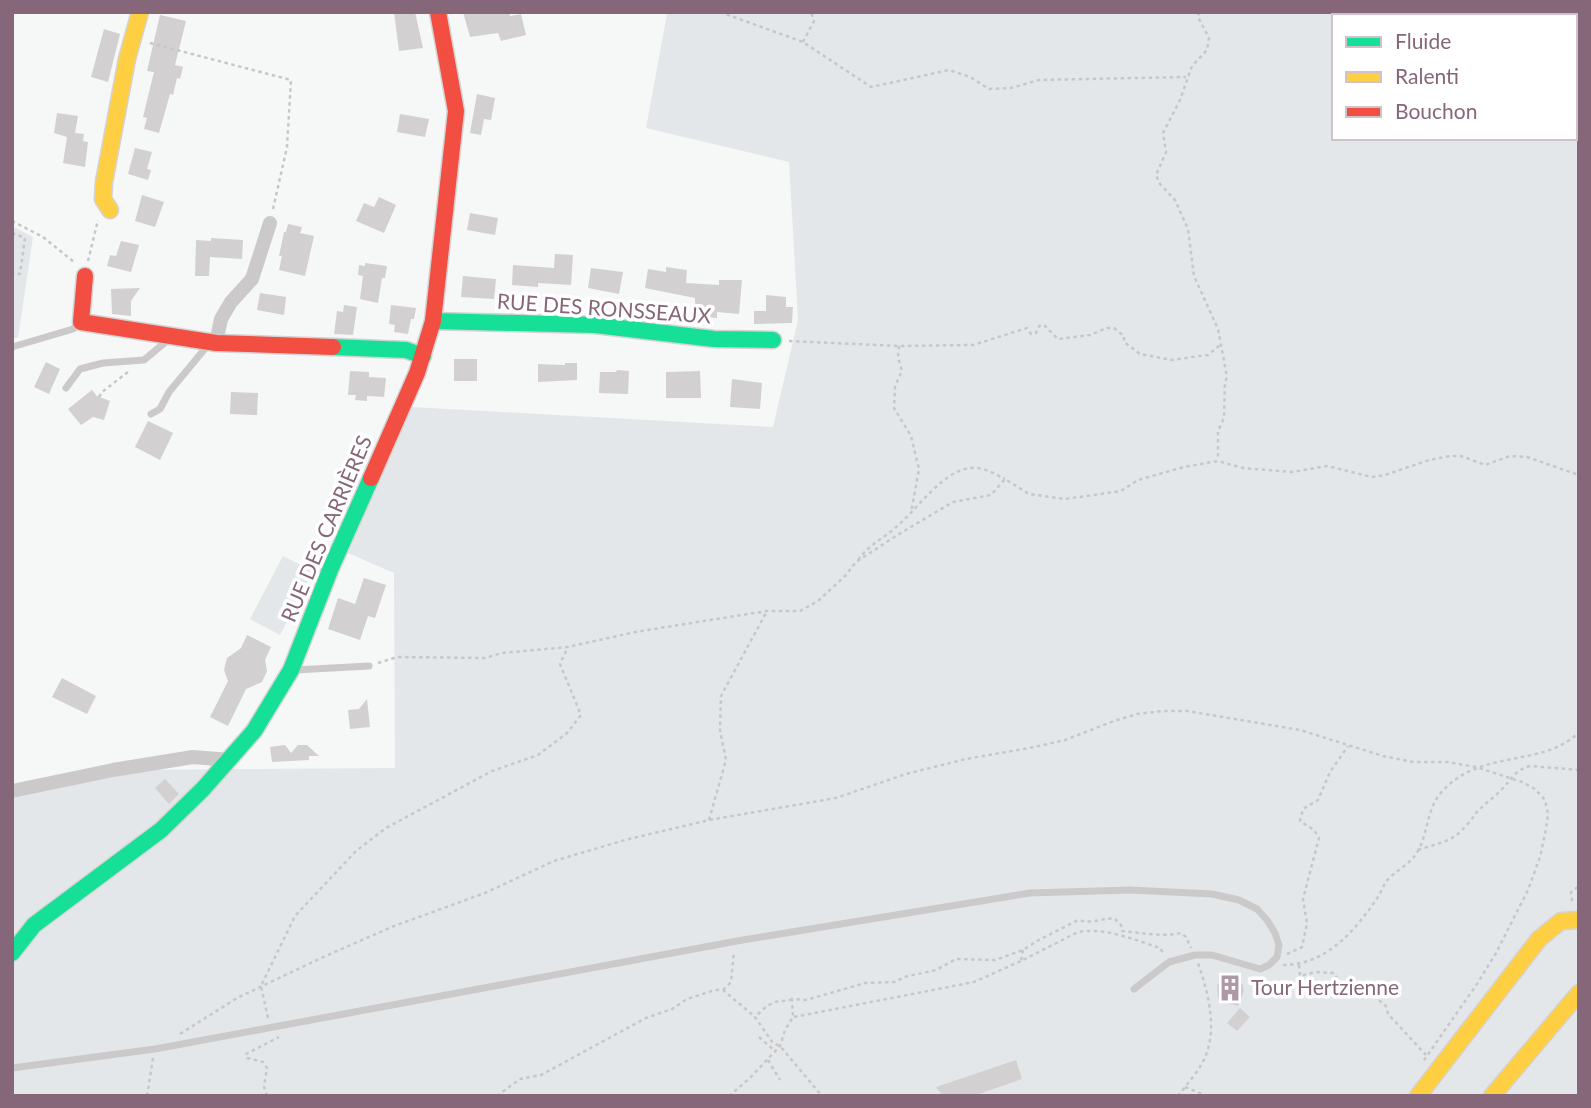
<svg xmlns="http://www.w3.org/2000/svg" width="1591" height="1108" font-family="Lato,sans-serif">
	<rect width="100%" height="100%" fill="#f6f7f7"/>
	<g fill="#e4e7ea" fill-rule="evenodd">
		<path d="M659,12H1579V1096H12V791L113,770L395,768L394,573L348,553L412,407L773,427L798,320L789,162L646,128L667,14ZM1334,16H1575V138H1334Z"/>
		<path d="M12,226L33,237L18,338H12Z"/>
		<path d="M283,556L313,571L280,635L250,619Z"/>
	</g>
	<g fill="#d3d0d2">
		<path d="M394,12H415L423,48L399,51Z"/>
		<path d="M463,12H509L510,16L521,14L526,35L501,41L498,33L470,37Z"/>
		<path d="M160,15L186,21L175,65L183,67L180,79L177,78L173,95L170,94L159,133L144,129L147,118L143,117L154,72L147,71Z"/>
		<path d="M104,29L120,34L108,82L91,77Z"/>
		<path d="M477,94L495,98L491,120L484,119L481,135L470,133Z"/>
		<path d="M57,113L78,116L75,133L84,134L83,141L88,142L85,167L63,163L67,137L54,133Z"/>
		<path d="M400,114L429,119L425,137L397,132Z"/>
		<path d="M135,148L152,152L147,169L151,170L148,180L128,174Z"/>
		<path d="M142,195L164,202L155,227L135,221Z"/>
		<path d="M379,197L396,205L384,233L356,221L364,203L374,207Z"/>
		<path d="M470,213L498,218L495,235L467,230Z"/>
		<path d="M288,224L302,227L300,233L314,236L305,276L279,270L282,256H279L284,232H286Z"/>
		<path d="M211,238L243,240L242,259L210,257L209,276H195L196,240L211,241Z"/>
		<path d="M121,241L139,245L131,272L107,266L110,255L116,256Z"/>
		<path d="M555,254L573,255L571,285L538,283V287L512,285L513,265L554,268Z"/>
		<path d="M365,263L387,266L385,278H382L378,303L360,299L363,276L358,275L359,265L365,266Z"/>
		<path d="M666,267L687,270L686,283L719,285V280H742L739,314L717,312V318L701,317L702,305L695,304V298L645,288L648,269L666,272Z"/>
		<path d="M591,268L623,272L619,294L588,288Z"/>
		<path d="M463,276L496,279L494,299L461,297Z"/>
		<path d="M140,288L131,301V316L112,314L111,289Z"/>
		<path d="M260,293L286,297L284,315L257,310Z"/>
		<path d="M766,295L786,297V307H793L792,323L754,324V311H766Z"/>
		<path d="M344,305L357,307L353,335L334,334L337,311L343,312Z"/>
		<path d="M391,305L416,308L414,319H411L408,334L394,332L395,325L389,324Z"/>
		<rect x="454" y="359" width="23" height="22"/>
		<path d="M46,362L60,369L49,394L34,387Z"/>
		<path d="M565,363H577V380L538,382V364L565,365Z"/>
		<path d="M617,370L629,371L628,394L599,393L600,372H616Z"/>
		<path d="M350,371L369,372V377L386,378L384,397L367,396V401L355,400L356,395H348Z"/>
		<path d="M700,371L701,398H666V372Z"/>
		<path d="M732,379L762,383L760,409L730,407Z"/>
		<path d="M92,390L97,396L110,401L104,420L93,417L81,425L68,409Z"/>
		<path d="M231,392L258,393L257,415L230,414Z"/>
		<path d="M148,421L173,433L160,460L135,447Z"/>
		<path d="M364,578L386,585L375,618L368,616L360,640L328,629L338,598L355,604Z"/>
		<path d="M247,635L271,647L265,660L267,671L262,682L246,689L228,726L210,717L228,681L224,670L227,658L241,648Z"/>
		<path d="M62,678L96,696L87,714L52,697Z"/>
		<path d="M367,699L370,727L350,729L348,710L359,709Z"/>
		<path d="M285,745L291,753L298,745H307L319,756H309V760L272,762L270,747Z"/>
		<path d="M165,779L179,794L169,804L155,788Z"/>
		<path d="M1227,976H1233L1243,985L1244,991L1238,1006L1223,1002L1218,998L1217,985Z"/>
		<path d="M1240,1008L1250,1017L1237,1031L1227,1023Z"/>
		<path d="M1016,1060L1022,1079L973,1096H943L936,1087Z"/>
	</g>
	<g fill="none" stroke-linecap="round" stroke-linejoin="round">
		<g stroke="#d4d3d4" stroke-width="19">
			<g id="fast">
				<path d="M433,321L595,325L714,339L773,340"/>
				<path d="M333,347L406,350L423,356"/>
				<path d="M12,953L34,925L161,830L203,789L254,731L291,670L330,570L371,478"/>
			</g>
		</g>
		<g stroke="#d4d3d4" stroke-width="19">
			<g id="slow">
				<path d="M110,210L103,199L104,182L127,59L140,12"/>
				<path d="M1418,1096L1539,939L1561,921L1579,920"/>
				<path d="M1492,1096L1579,993"/>
			</g>
		</g>
		<g stroke="#d4d3d4" stroke-width="19">
			<g id="jam">
				<path d="M85,276L81,322L216,343L333,347"/>
				<path d="M371,478L417,373L433,321L456,111L438,12"/>
			</g>
		</g>
		<g stroke="#c8c7c7" stroke-width="2.5" stroke-dasharray="3.5 3.5" stroke-linecap="butt">
			<path d="M720,12L803,42L871,87L949,70L970,77L989,89L1011,88L1039,80L1186,77"/>
			<path d="M1199,12L1198,17L1209,38L1207,50L1192,66L1180,100L1163,133L1166,152L1156,175L1160,184L1175,200L1188,229L1194,276L1218,329L1227,377L1225,382L1224,418L1218,431V460"/>
			<path d="M803,42L814,21L811,12"/>
			<path d="M150,43L291,80L287,147L273,209"/>
			<path d="M12,221L43,237L74,262"/>
			<path d="M12,233L25,238L20,274L12,273"/>
			<path d="M88,261L98,220"/>
			<path d="M789,341L899,346L973,345L1027,328L1031,334L1036,333L1039,326L1044,325L1058,339L1090,335L1107,328H1114L1124,336V342L1140,354L1172,360L1208,355L1220,345"/>
			<path d="M899,346L898,357L902,371L895,386L894,408L911,436L919,469L911,513"/>
			<path d="M99,397L102,392L128,372"/>
			<path d="M858,560C870,544 881,540 895,528C916,511 942,471 970,468C982,466 995,474 1005,479"/>
			<path d="M378,663L397,657L485,658L502,653L568,647L635,632L767,611H800L818,601L845,576L856,562L899,534L953,502L991,495L1005,479L1029,494L1065,499L1121,491L1138,480L1184,467L1218,461L1243,468L1292,472L1327,466L1372,477L1385,475L1429,460L1450,456H1461L1485,465L1510,456L1527,457L1579,475"/>
			<path d="M709,820L726,760L720,730L721,696L767,611"/>
			<path d="M1418,850C1429,846 1445,843 1455,836C1463,831 1471,820 1477,812C1484,804 1494,798 1501,790C1512,780 1513,771 1530,766L1579,770"/>
			<path d="M1572,901L1571,892L1579,886"/>
			<path d="M1023,950L1021,961L1078,932C1105,927 1135,940 1160,948L1163,953"/>
			<path d="M1287,954L1302,947L1307,923L1303,899L1319,838L1314,830L1300,821L1303,809L1318,800L1330,772L1348,746"/>
			<path d="M1283,965C1326,965 1355,931 1378,897C1382,891 1384,883 1389,878C1400,868 1412,863 1419,849C1428,831 1427,810 1440,794C1479,747 1543,769 1579,732"/>
			<path d="M1299,965L1300,976L1315,972L1334,973L1341,984L1353,992L1361,989L1381,990L1379,1000L1386,1006L1388,1014L1426,1055"/>
			<path d="M723,990L731,982L734,952"/>
			<path d="M792,999C788,1001 784,1001 780,1001C770,1002 762,1010 755,1017L773,1043L780,1046L822,1096"/>
			<path d="M794,1017L974,982L1021,961"/>
			<path d="M268,1018L261,986L295,916L356,851L386,828L492,771L538,755L567,733L581,715L560,664L568,647"/>
			<path d="M180,1034L237,998L321,958L394,926L485,893L554,861L625,840L709,820L836,798L906,774L966,759L1035,747L1065,740L1114,721L1137,714L1162,711H1187L1300,730L1383,756L1413,762H1447L1476,767L1522,782L1535,789L1545,800L1548,814L1546,829L1540,857L1528,890L1496,953L1477,984L1422,1063"/>
			<path d="M759,1037L776,1052"/>
			<path d="M768,1060L780,1080"/>
			<path d="M1185,1087L1207,1096"/>
			<path d="M147,1096L153,1058"/>
			<path d="M267,1096L264,1087L267,1068L263,1062L247,1058L246,1054L279,1037"/>
			<path d="M497,1096L520,1079L541,1075L646,1018L672,1009L687,999L715,990H723L755,1017"/>
			<path d="M729,1096L750,1078L780,1046L785,1030L793,1017L792,999L806,1000L865,983L895,982L904,977L936,970L956,959L995,960L1023,950L1037,941L1078,920C1092,924 1100,919 1114,918L1121,925L1122,931C1142,933 1162,937 1181,933L1186,937L1191,948"/>
			<path d="M1178,1096C1187,1084 1201,1069 1206,1055C1217,1026 1208,992 1198,963"/>
		</g>
		<g stroke="#ccc9cb" stroke-width="7">
			<path d="M12,347L73,329L80,323"/>
			<path d="M66,388L80,369L103,363L144,360L168,340"/>
			<path d="M151,414L160,409L169,392L208,345"/>
			<path d="M295,670L369,666"/>
			<path d="M12,1068L155,1049L737,941L1030,893L1130,890L1212,894L1239,900L1257,909L1267,920L1275,933L1279,945L1277,957L1269,965L1260,969L1212,955H1195L1169,962L1134,989"/>
		</g>
		<g stroke="#ccc9cb" stroke-width="14">
			<path d="M216,343L221,319L231,302L252,279L270,223"/>
			<path d="M12,791L113,770L193,757L230,760"/>
		</g>
		<use href="#fast" stroke="#16e098" stroke-width="16"/>
		<use href="#slow" stroke="#ffcf43" stroke-width="16"/>
		<use href="#jam" stroke="#f24e42" stroke-width="16"/>
	</g>
	<defs>
		<g id="building-bare" transform="scale(2.1)"><path d="M-4-6H4V6H1V3H-1V6H-4ZM-2.5-4.3h1.7v1.8h-1.7ZM.8-4.3h1.7v1.8H.8ZM-2.5-1h1.7V.8h-1.7ZM.8-1h1.7V.8H.8Z" fill="#ad99a6" stroke="#fff" stroke-width="2.5" paint-order="stroke"/></g>
	</defs>
	<g fill-rule="evenodd">
		<use href="#building-bare" x="1230" y="988"/>
	</g>
	<g text-anchor="middle" stroke-width="7" stroke-linejoin="round" paint-order="stroke">
		<g font-size="21" fill="#86677a" stroke="#fff">
			<text transform="translate(604 309) rotate(4)" y="7">RUE DES RONSSEAUX</text>
			<text transform="translate(327 529) rotate(-67)" y="7">RUE DES CARRIÈRES</text>
		</g>
		<g font-size="21" fill="#86677a" stroke="#fff" text-anchor="start">
			<text x="1251" y="995">Tour Hertzienne</text>
		</g>
	</g>
	<rect width="1591" height="1108" fill="none" stroke="#86677a" stroke-width="28"/>
	<rect x="1332" y="14" width="245" height="126" fill="#ffffff" stroke="#cfc2ca" stroke-width="2"/>
	<rect x="1346" y="37" width="35" height="10" fill="#16e098" stroke="#cfc2ca" stroke-width="2"/>
	<text x="1395" y="49" font-size="21" fill="#86677a">Fluide</text>
	<rect x="1346" y="72" width="35" height="10" fill="#ffcf43" stroke="#cfc2ca" stroke-width="2"/>
	<text x="1395" y="84" font-size="21" fill="#86677a">Ralenti</text>
	<rect x="1346" y="107" width="35" height="10" fill="#f24e42" stroke="#cfc2ca" stroke-width="2"/>
	<text x="1395" y="119" font-size="21" fill="#86677a">Bouchon</text>
</svg>
